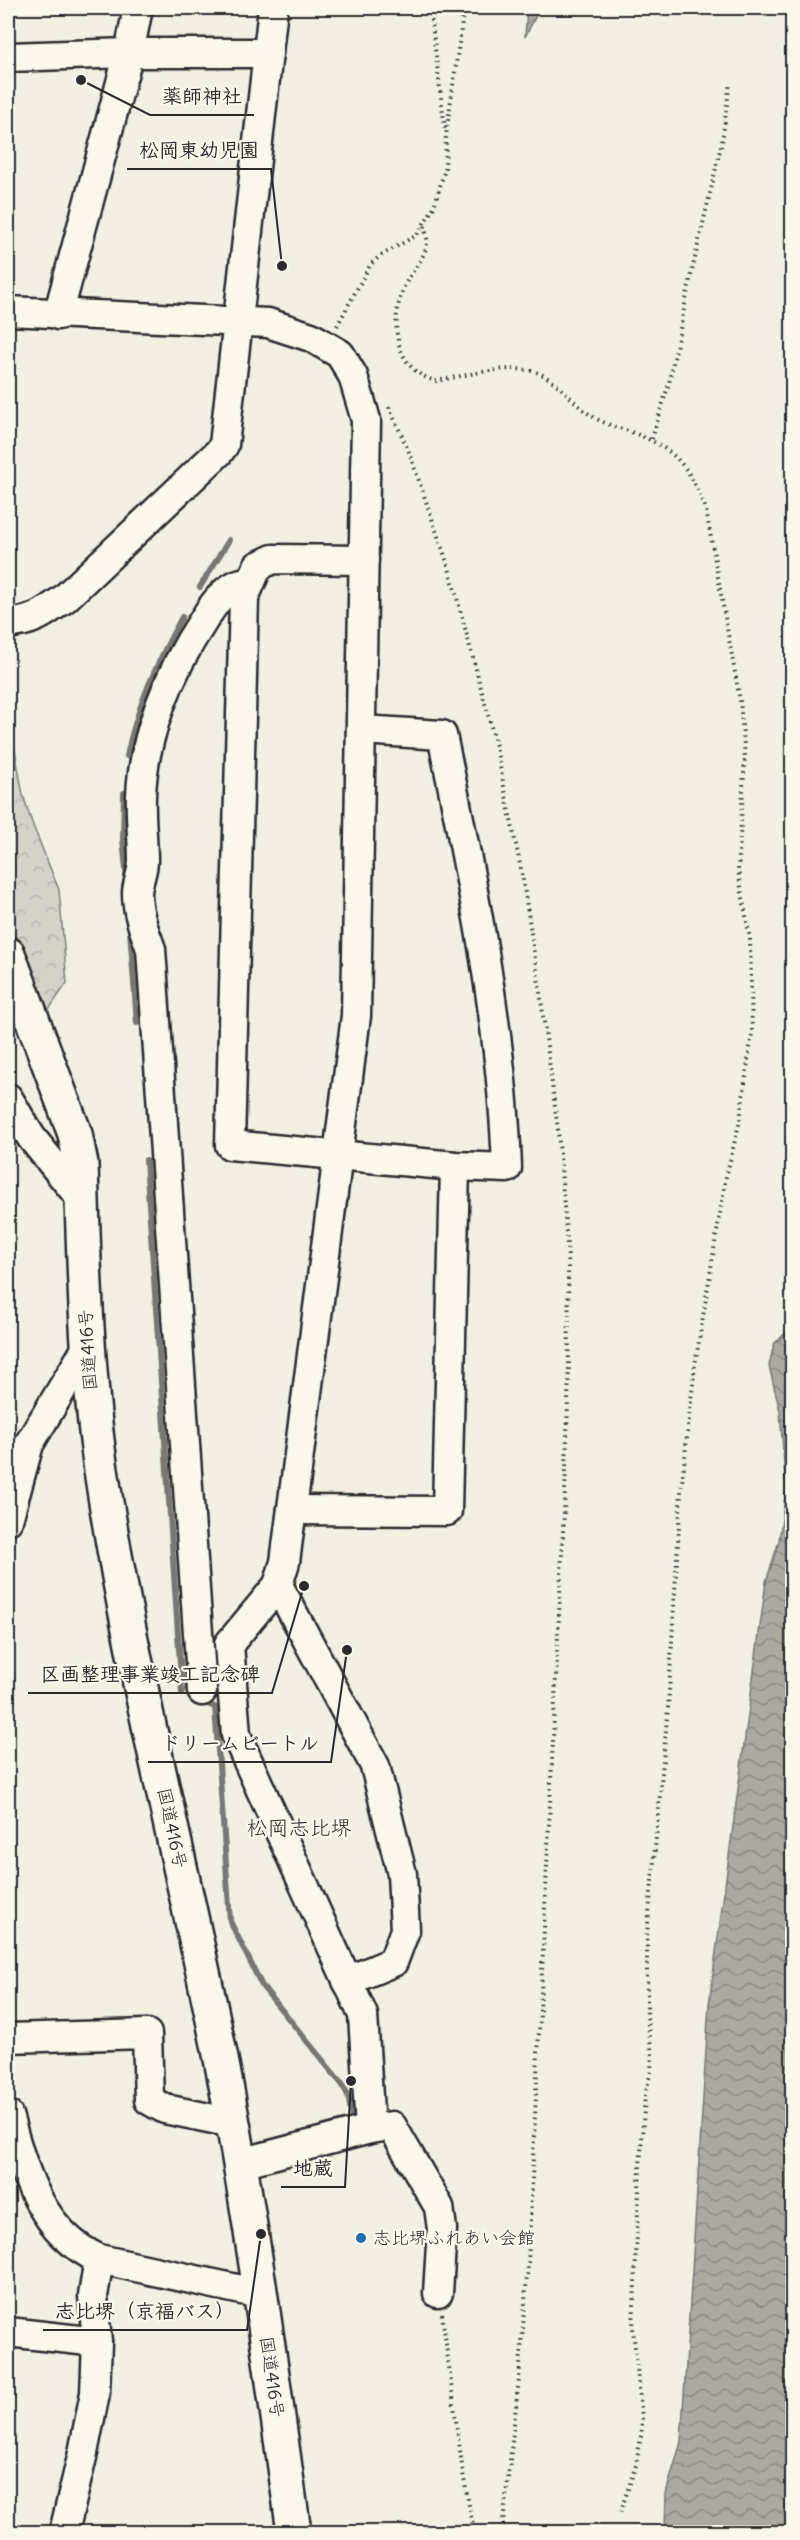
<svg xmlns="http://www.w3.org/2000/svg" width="800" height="2540" font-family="Delius,'Klee One',sans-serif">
	<defs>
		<pattern id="forest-crowns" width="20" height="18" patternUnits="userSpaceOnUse" patternTransform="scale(1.5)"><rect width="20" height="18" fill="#d5d2c9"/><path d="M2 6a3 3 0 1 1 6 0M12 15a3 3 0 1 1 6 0" fill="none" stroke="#b7b4ad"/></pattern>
		<pattern id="water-waves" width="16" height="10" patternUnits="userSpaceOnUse" patternTransform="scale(1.5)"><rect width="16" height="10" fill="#aca9a2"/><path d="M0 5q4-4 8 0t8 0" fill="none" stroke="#8c8a84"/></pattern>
	</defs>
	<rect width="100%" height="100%" fill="#f3efe4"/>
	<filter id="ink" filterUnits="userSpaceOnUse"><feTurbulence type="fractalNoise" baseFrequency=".0167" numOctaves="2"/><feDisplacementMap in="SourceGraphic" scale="12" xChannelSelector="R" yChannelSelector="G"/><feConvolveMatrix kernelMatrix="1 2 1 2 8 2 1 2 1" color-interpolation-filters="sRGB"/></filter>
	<g filter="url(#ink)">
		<path fill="url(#forest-crowns)" stroke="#807e7a" stroke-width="1.5" d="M8,736L15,750L23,795L32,823L59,890L67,983L45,1015L32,1014L8,919Z"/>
		<g fill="url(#water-waves)" stroke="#787772" stroke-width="1.5">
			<path d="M527,8H540L525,37Z"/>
			<path d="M792,1327V2532H665L666,2493L681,2442L709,2004L766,1582L779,1541L786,1490L780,1411L769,1366L774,1344Z"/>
		</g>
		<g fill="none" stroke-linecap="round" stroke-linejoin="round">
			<g stroke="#787772" stroke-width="6">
				<path d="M200,587L229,540"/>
				<path d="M127,756C137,706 158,661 182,617"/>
				<path d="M124,793L123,839L127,880"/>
				<path d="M130,930L137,1023"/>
				<path d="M146,1160L182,1693"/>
				<path d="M207,1704L215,1707L230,1921L262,1986L342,2084L348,2095L352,2118"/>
			</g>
			<g stroke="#2b2b2b" stroke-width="33">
				<g id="minor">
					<path d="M8,57L129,53H268"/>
					<path d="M8,311L268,323L311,337L340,354L353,376L366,420L356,1016L285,1562L278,1585L229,1644L236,1735L363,2015L370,2129"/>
					<path d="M58,315L129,53L138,8"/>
					<path d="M8,623C32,623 46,612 65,598L219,452L224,445L273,8"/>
					<path d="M361,730L442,735C471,877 502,1022 507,1168L455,1166L230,1145L244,598L258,566L273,559L364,560"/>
					<path d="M8,1098L31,1137L82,1200"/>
					<path d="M292,1510L447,1511L455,1166"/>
					<path d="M8,1520L29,1444L86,1349"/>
					<path d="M278,1585L375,1766L402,1874L405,1930L393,1962L347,1981"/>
					<path d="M202,1691L151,949C144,930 137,913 137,892C138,881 143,871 143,861C143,839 140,818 141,796C143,736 170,671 203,621C214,603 228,582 250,582"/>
					<path d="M8,2038L147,2034L149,2100L165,2109L233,2123"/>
					<path d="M8,2115C24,2172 41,2233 99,2259L93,2296L97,2342L95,2393L83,2453L64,2532"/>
					<path d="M241,2163L370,2129L392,2126L439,2207L442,2229L438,2293"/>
					<path d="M99,2259L260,2294"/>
					<path d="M8,2332L97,2342"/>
				</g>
			</g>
			<g stroke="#2b2b2b" stroke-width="38">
				<path id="highway" d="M8,954L75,1134L81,1164C84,1268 86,1367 101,1470C131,1670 183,1866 222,2064C252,2219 272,2376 294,2532"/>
			</g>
			<g stroke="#2b2b2b" stroke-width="4" stroke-dasharray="1.5 4.5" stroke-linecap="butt">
				<path d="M430,8L445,129"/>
				<path d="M425,226C425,231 428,239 427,244C425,258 411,272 405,285C389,320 393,370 436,381C464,376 498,366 527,370C555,374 568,399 589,414C601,423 617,427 631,432C675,448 690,467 706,510L740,701L745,756L738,870L750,939L752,1032L740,1120L726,1177L695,1365L681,1492L668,1708L647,1935V2015L652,2055L651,2071L645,2095L640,2166L633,2328L642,2418L641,2436L636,2465L619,2516"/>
				<path d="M337,326L370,265L380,256L417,235L434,207L445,169L446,135L464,8"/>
				<path d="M389,407L409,452L449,568L494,737L522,874L540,991L558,1130L568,1257L569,1367L566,1469L528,2263L519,2379L502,2532"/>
				<path d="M652,439L669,383L691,275L722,142L730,82"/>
				<path d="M442,2314L463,2473L474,2532"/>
			</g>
			<use href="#minor" stroke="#fbf7ec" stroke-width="28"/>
			<use href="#highway" stroke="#fbf7ec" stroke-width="33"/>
		</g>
	</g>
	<circle fill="#1f6fb2" stroke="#fbf7ec" stroke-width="2" cx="361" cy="2238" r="6"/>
	<g text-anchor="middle" stroke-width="4.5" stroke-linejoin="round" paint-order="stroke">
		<g font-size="18" fill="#2b2b2b" stroke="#fbf7ec">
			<text transform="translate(88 1350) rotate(-94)" y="6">国道416号</text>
			<text transform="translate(172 1828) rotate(78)" y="6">国道416号</text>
			<text transform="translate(272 2377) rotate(82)" y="6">国道416号</text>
		</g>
		<g font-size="18" fill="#2b2b2b" stroke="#fbf7ec" text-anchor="start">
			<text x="373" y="2244">志比堺ふれあい会館</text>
		</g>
		<g font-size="21" fill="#2b2b2b" stroke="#fbf7ec">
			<text x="299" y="1835">松岡志比堺</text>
		</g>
	</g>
	<path fill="none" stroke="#2b2b2b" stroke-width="2" d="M81 80L150 115H254M282 266L271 169H127M304 1586L272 1693H28M347 1650L331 1762H148M351 2081L345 2187H281M261 2234L247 2330H43"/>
	<g fill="#2b2b2b" stroke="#fbf7ec" stroke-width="2">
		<circle cx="81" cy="80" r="6"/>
		<circle cx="282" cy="266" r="6"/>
		<circle cx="304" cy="1586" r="6"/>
		<circle cx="347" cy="1650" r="6"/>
		<circle cx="351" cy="2081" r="6"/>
		<circle cx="261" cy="2234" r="6"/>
	</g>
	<g font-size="20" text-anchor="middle" font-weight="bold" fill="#2b2b2b" stroke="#fbf7ec" stroke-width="4.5" stroke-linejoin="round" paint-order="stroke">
		<text x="202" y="103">薬師神社</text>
		<text x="199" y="157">松岡東幼児園</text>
		<text x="150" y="1681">区画整理事業竣工記念碑</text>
		<text x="240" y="1750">ドリームビートル</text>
		<text x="313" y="2175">地蔵</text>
		<text x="145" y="2318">志比堺（京福バス）</text>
	</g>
	<rect width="800" height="2540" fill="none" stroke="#fbf7ec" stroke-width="30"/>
	<rect x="15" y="15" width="770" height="2510" fill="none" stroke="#2b2b2b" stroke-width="2" filter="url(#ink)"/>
</svg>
